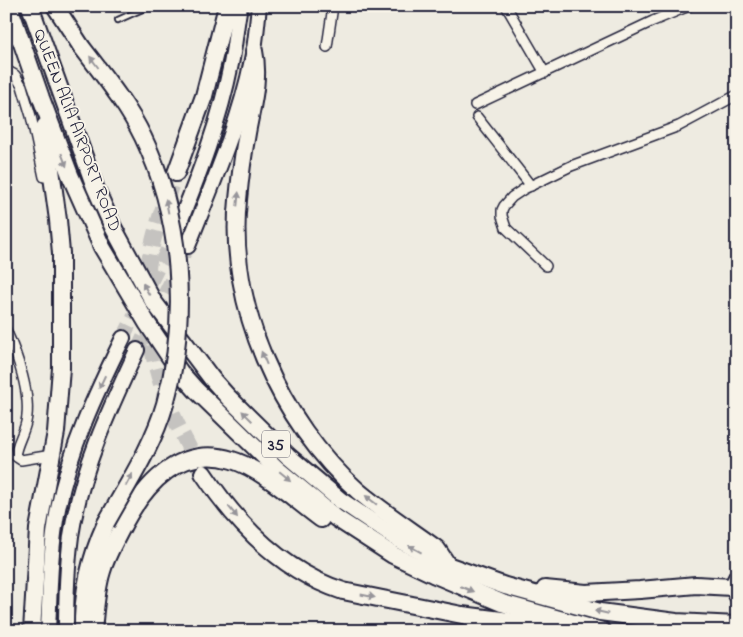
<svg xmlns="http://www.w3.org/2000/svg" width="743" height="637" font-family="'Indie Flower',sans-serif">
	<rect width="100%" height="100%" fill="#eeebe1"/>
	<filter id="ink" filterUnits="userSpaceOnUse"><feTurbulence type="fractalNoise" baseFrequency=".02" numOctaves="2"/><feDisplacementMap in="SourceGraphic" scale="10" xChannelSelector="R" yChannelSelector="G"/><feConvolveMatrix kernelMatrix="1 2 1 2 8 2 1 2 1" color-interpolation-filters="sRGB"/></filter>
	<g filter="url(#ink)">
		<g fill="none" stroke-linecap="round" stroke-linejoin="round">
			<g stroke="#c5c3c0" stroke-width="14" stroke-dasharray="14 7" stroke-linecap="butt">
				<path d="M123,338L175,234"/>
				<path d="M137,350L188,246"/>
			</g>
			<g stroke="#c5c3c0" stroke-width="16" stroke-dasharray="16 8" stroke-linecap="butt">
				<path d="M146,294C147,249 160,215 176,173"/>
				<path d="M148,321C155,384 173,419 203,473"/>
			</g>
			<g stroke="#22223b" stroke-width="8">
				<path id="lane" d="M118,20L149,6"/>
			</g>
			<g stroke="#22223b" stroke-width="12">
				<g id="street">
					<path d="M506,6L545,73"/>
					<path d="M6,47L16,28"/>
					<path d="M327,47L333,6"/>
					<path d="M6,70L15,75L22,86L31,116L44,177"/>
					<path d="M475,105L653,21L689,6"/>
					<path d="M477,117L531,186"/>
					<path d="M546,266L506,228L502,216V210L504,206L512,197L524,189L571,166L679,126L737,95"/>
					<path d="M6,330C17,354 32,396 26,422C24,433 16,445 15,456L21,460L52,455"/>
				</g>
			</g>
			<g stroke="#22223b" stroke-width="16">
				<g id="secondary">
					<path d="M737,574C731,582 731,590 737,598"/>
					<path d="M464,616L487,631"/>
				</g>
			</g>
			<g stroke="#22223b" stroke-width="18">
				<g id="primary">
					<path d="M177,229C199,175 220,120 231,64C235,45 236,25 240,6"/>
					<path d="M188,246C212,185 239,124 252,60C256,42 257,24 259,6"/>
					<path d="M48,631C50,590 50,549 58,509C70,448 96,393 123,338"/>
					<path d="M66,631C66,599 67,567 71,536C81,470 109,410 137,350"/>
				</g>
			</g>
			<g stroke="#22223b" stroke-width="20">
				<g id="highway">
					<path d="M9,6L41,98L70,175L102,247L147,323L180,372L196,390L277,469L336,518L393,555L433,574L502,603L602,631"/>
					<path d="M30,6L95,187L113,227L153,301L212,379L228,397L288,456L340,500L399,540L447,565L505,586L600,612L676,622L737,625"/>
					<path d="M55,6L81,46"/>
					<path d="M254,51C260,79 252,105 247,133C243,155 240,178 238,200C227,304 280,423 358,491C383,512 411,530 437,549L445,561"/>
					<path d="M176,173L204,96L227,6"/>
					<path d="M203,473C237,524 283,572 343,591L462,615L556,627"/>
					<path d="M545,589L586,593L640,590L696,585L732,587"/>
					<path d="M32,631L38,529L56,432L61,368V253L58,220L45,126"/>
					<path d="M83,631C82,592 90,558 106,523"/>
					<path d="M93,631C95,611 96,590 102,571C106,557 113,545 119,533C141,489 177,443 232,460C262,469 295,500 321,519"/>
				</g>
			</g>
			<use href="#lane" stroke="#f7f3e8" stroke-width="4.5"/>
			<use href="#street" stroke="#f7f3e8" stroke-width="9"/>
			<use href="#secondary" stroke="#f7f3e8" stroke-width="12"/>
			<use href="#primary" stroke="#f7f3e8" stroke-width="14"/>
			<use href="#highway" stroke="#f7f3e8" stroke-width="16"/>
			<g stroke="#22223b" stroke-width="20" stroke-linecap="butt">
				<path id="highway-bridge" d="M81,46C103,75 127,104 143,137C182,217 189,319 165,404C153,446 127,485 106,523"/>
			</g>
			<use href="#highway-bridge" stroke="#f7f3e8" stroke-width="16"/>
		</g>
		<defs><path id="oneway-solid" d="M-6-.8H1V-3.2L6.5 0L1 3.2V.8H-6Z" transform="scale(1.25)"/></defs>
		<g fill="#97959a">
			<use href="#oneway-solid" transform="translate(94 62) rotate(-127)"/>
			<use href="#oneway-solid" transform="translate(64 160) rotate(69)"/>
			<use href="#oneway-solid" transform="translate(238 199) rotate(-84)"/>
			<use href="#oneway-solid" transform="translate(167 206) rotate(-101)"/>
			<use href="#oneway-solid" transform="translate(146 289) rotate(-119)"/>
			<use href="#oneway-solid" transform="translate(264 358) rotate(-112)"/>
			<use href="#oneway-solid" transform="translate(102 382) rotate(115)"/>
			<use href="#oneway-solid" transform="translate(247 416) rotate(-135)"/>
			<use href="#oneway-solid" transform="translate(285 476) rotate(40)"/>
			<use href="#oneway-solid" transform="translate(129 480) rotate(-62)"/>
			<use href="#oneway-solid" transform="translate(371 500) rotate(-142)"/>
			<use href="#oneway-solid" transform="translate(233 512) rotate(51)"/>
			<use href="#oneway-solid" transform="translate(415 549) rotate(-151)"/>
			<use href="#oneway-solid" transform="translate(467 589) rotate(23)"/>
			<use href="#oneway-solid" transform="translate(368 596) rotate(12)"/>
			<use href="#oneway-solid" transform="translate(601 612) rotate(-167)"/>
		</g>
	</g>
	<g text-anchor="middle" stroke-width="4" stroke-linejoin="round" paint-order="stroke">
		<rect fill="#f7f3e8" stroke="#62616f" stroke-width="1" x="262" y="430.5" width="28" height="27" rx="4"/>
		<g font-size="16" font-weight="bold" fill="#22223b">
			<text x="276" y="450">35</text>
		</g>
		<g font-size="18" fill="#22223b" stroke="#f7f3e8">
			<text transform="translate(78 130) rotate(69)" y="6">QUEEN ALIA AIRPORT ROAD</text>
		</g>
	</g>
	<rect width="743" height="637" fill="none" stroke="#f7f3e8" stroke-width="25"/>
	<rect x="12" y="12" width="718" height="612" fill="none" stroke="#22223b" stroke-width="2" filter="url(#ink)"/>
</svg>
